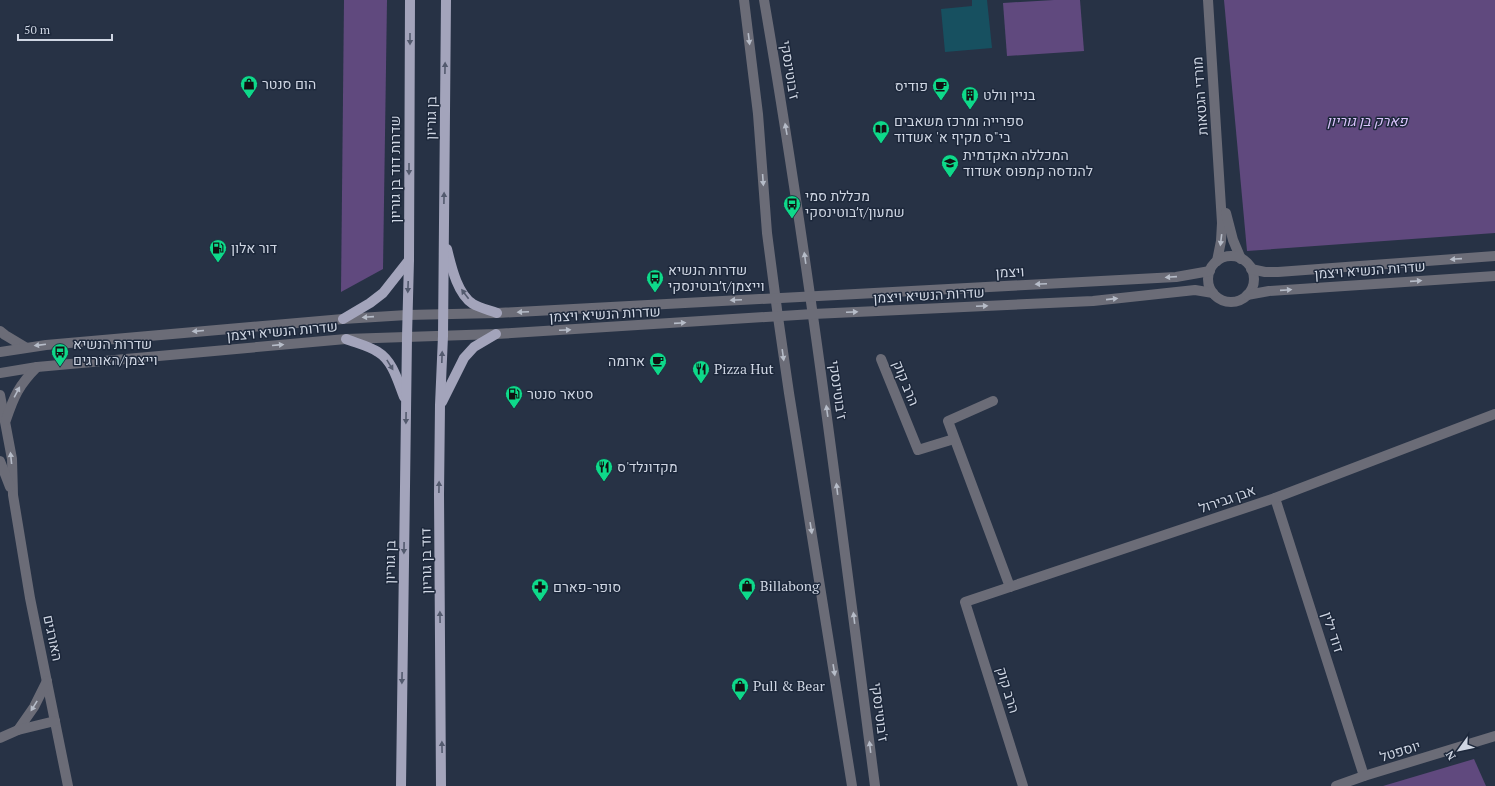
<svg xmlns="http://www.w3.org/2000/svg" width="1495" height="786" font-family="'PT Serif',Heebo,serif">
	<rect width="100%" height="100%" fill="#273245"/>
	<g fill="#60497e">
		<path d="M344,0H387L383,269L341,292Z"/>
		<path d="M1054,0H1080L1084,51L1007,56L1003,3Z"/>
		<path d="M1224,0H1495V233L1247,251Z"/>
		<path d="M1474,759L1486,786H1383Z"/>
	</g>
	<path fill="#175060" d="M972,0H987L992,48L945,52L941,9L972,6Z"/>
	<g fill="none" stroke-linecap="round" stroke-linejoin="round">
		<g stroke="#6b6c77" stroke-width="10">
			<path d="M744,0L758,114L767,233L778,317L789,393L852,786"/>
			<path d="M764,0C809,261 841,524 875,786"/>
			<path d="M1208,0L1222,223L1221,241L1217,261"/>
			<path d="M1226,213L1233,240L1241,259"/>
			<circle cx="1231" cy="279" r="23"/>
			<path d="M1251,269L1265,272H1278L1495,256"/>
			<path d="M1247,295L1269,291L1495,276"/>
			<path d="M0,331L5,335L25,347"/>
			<path d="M0,352L46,345L343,319L407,315L497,313L1176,277L1210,271"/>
			<path d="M881,359L918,450L954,439"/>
			<path d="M0,373L37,367L346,339L496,334L813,314L1093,301L1195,290L1213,293"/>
			<path d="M0,395L12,459L13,495L30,598L68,786"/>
			<path d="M993,401L948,421L1010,587"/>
			<path d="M6,420C14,396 19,385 37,367"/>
			<path d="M0,461L10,487"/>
			<path d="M1275,498L1364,776"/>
			<path d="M18,730L34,707L47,681"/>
			<path d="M0,738L18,730L55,721"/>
			<path d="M1023,786L965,602L1275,498L1495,414"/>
			<path d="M1336,786L1364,776L1495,736"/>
		</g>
		<g stroke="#a3a4bb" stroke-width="10">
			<path d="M447,249C451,265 457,294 473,304C480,308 489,310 497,313"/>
			<path d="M343,319L370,303L383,293L409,260"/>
			<path d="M346,339C356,343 369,346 378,352C393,361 398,382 404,397"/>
			<path d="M442,402L464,358L474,347L496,334"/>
			<path d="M401,786L407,337L409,260L410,0"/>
			<path d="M441,786L439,494L440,405L443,336L446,0"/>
		</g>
	</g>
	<defs><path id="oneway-solid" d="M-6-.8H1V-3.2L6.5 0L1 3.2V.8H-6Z"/></defs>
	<g fill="#535a6e">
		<use href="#oneway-solid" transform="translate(410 39) rotate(90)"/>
		<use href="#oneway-solid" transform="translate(445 68) rotate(-89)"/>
		<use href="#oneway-solid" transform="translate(409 169) rotate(90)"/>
		<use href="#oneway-solid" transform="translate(444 198) rotate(-89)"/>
		<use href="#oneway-solid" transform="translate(408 287) rotate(92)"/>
		<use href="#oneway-solid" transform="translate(465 294) rotate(-127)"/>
		<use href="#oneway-solid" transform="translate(442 357) rotate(-88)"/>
		<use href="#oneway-solid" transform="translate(390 365) rotate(58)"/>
		<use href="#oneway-solid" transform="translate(406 418) rotate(91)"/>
		<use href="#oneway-solid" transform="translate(439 487) rotate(-89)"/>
		<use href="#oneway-solid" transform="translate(404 548) rotate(91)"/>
		<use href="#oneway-solid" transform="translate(440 617) rotate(-91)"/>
		<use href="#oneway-solid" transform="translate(402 678) rotate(91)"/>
		<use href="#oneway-solid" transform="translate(442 747) rotate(-91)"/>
	</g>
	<g fill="#b6bcc8">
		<use href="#oneway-solid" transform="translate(749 39) rotate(83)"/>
		<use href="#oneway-solid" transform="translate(786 129) rotate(-100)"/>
		<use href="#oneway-solid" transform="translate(763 180) rotate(86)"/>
		<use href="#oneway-solid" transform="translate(1221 240) rotate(97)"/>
		<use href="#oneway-solid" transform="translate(805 258) rotate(-98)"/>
		<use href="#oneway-solid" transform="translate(1456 259) rotate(176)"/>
		<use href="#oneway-solid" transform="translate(1171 277) rotate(176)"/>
		<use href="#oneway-solid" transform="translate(1416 281) rotate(-4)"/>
		<use href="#oneway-solid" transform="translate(1041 284) rotate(177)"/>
		<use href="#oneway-solid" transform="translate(1286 290) rotate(-4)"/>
		<use href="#oneway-solid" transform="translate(1112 299) rotate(-6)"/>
		<use href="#oneway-solid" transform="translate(736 300) rotate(177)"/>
		<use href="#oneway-solid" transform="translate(982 306) rotate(-3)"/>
		<use href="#oneway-solid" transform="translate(523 312) rotate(177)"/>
		<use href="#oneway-solid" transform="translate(852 312) rotate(-3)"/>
		<use href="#oneway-solid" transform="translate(368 317) rotate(176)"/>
		<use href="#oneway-solid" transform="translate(680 323) rotate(-4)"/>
		<use href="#oneway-solid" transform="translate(565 330) rotate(-3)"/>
		<use href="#oneway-solid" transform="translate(198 331) rotate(175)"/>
		<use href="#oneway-solid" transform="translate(40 345) rotate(173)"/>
		<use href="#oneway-solid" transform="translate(278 345) rotate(-5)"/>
		<use href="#oneway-solid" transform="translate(783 355) rotate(82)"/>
		<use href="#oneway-solid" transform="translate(17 392) rotate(-62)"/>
		<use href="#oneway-solid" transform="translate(827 411) rotate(-98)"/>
		<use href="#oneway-solid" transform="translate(11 458) rotate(-96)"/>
		<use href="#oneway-solid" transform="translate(837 489) rotate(-97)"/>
		<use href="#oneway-solid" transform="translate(811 528) rotate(81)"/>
		<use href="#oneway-solid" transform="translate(854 618) rotate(-97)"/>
		<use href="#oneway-solid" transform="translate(834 670) rotate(81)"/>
		<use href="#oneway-solid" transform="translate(34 706) rotate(122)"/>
		<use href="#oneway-solid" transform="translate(870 747) rotate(-97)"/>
	</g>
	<defs>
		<g id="shop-pin" transform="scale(0.9)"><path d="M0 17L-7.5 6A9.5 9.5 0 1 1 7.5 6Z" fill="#0ed98a" stroke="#1d283b"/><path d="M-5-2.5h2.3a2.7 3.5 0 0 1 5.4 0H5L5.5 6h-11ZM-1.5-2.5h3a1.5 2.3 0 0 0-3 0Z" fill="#111"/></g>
		<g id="cafe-pin" transform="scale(0.9)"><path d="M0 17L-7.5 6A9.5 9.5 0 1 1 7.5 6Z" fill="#0ed98a" stroke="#1d283b"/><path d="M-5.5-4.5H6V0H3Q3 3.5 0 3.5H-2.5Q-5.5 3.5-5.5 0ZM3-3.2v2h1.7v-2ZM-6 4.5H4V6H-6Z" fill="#111"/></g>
		<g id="building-pin" transform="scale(0.9)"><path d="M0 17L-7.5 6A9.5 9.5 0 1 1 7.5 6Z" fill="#0ed98a" stroke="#1d283b"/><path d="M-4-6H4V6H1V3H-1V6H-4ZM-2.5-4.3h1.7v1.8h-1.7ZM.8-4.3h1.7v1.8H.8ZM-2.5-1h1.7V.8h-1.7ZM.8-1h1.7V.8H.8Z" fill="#111"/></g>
		<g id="library-pin" transform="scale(0.9)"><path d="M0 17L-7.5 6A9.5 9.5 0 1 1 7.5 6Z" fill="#0ed98a" stroke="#1d283b"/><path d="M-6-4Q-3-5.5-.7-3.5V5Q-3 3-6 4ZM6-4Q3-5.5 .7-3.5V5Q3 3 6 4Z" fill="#111"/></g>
		<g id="university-pin" transform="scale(0.9)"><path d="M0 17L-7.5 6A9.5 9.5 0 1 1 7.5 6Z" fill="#0ed98a" stroke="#1d283b"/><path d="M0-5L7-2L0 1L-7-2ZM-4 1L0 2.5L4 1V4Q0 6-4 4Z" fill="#111"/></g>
		<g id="bus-pin" transform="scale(0.9)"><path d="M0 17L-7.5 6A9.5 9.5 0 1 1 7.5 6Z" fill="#0ed98a" stroke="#1d283b"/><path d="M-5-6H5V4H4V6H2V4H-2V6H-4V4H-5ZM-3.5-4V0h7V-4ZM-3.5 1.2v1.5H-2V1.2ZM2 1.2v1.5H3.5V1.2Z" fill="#111"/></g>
		<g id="fuel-pin" transform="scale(0.9)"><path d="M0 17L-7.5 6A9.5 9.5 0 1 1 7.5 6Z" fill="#0ed98a" stroke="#1d283b"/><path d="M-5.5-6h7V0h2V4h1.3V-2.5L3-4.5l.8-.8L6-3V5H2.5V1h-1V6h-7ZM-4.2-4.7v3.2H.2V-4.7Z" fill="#111"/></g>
		<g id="restaurant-pin" transform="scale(0.9)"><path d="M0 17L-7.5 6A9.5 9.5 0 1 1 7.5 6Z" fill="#0ed98a" stroke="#1d283b"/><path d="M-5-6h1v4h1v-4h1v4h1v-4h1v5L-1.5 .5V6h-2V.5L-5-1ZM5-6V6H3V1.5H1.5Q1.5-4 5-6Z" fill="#111"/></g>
		<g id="pharmacy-pin" transform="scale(0.9)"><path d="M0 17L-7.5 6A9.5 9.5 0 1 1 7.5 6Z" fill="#0ed98a" stroke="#1d283b"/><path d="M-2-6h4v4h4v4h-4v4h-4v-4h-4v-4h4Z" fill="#111"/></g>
	</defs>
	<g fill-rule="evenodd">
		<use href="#shop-pin" x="249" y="84"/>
		<use href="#cafe-pin" x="941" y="86"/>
		<use href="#building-pin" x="970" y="95"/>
		<use href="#library-pin" x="881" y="129"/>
		<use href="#university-pin" x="950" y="163"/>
		<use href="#bus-pin" x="792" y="204"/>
		<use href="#fuel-pin" x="218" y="248"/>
		<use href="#bus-pin" x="655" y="278"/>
		<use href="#bus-pin" x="60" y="352"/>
		<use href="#cafe-pin" x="658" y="361"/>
		<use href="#restaurant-pin" x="701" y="369"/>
		<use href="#fuel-pin" x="514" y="394"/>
		<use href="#restaurant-pin" x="604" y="467"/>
		<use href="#shop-pin" x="747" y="586"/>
		<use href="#pharmacy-pin" x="540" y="587"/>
		<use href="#shop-pin" x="740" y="686"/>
	</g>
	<g text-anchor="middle" stroke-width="3" stroke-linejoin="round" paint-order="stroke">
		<g font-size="14" fill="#cfd6e3" stroke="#1d283b">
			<text transform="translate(790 70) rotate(81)" y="5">ז'בוטינסקי</text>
			<text transform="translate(1200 96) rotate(-94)" y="5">מורדי הגטאות</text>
			<text transform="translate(431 118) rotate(-89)" y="5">בן גוריון</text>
			<text transform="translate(395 169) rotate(-90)" y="5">שדרות דוד בן גוריון</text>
			<text transform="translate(1370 270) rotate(-4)" y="5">שדרות הנשיא ויצמן</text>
			<text transform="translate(1010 272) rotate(-3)" y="5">ויצמן</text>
			<text transform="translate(929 295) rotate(-3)" y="5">שדרות הנשיא ויצמן</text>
			<text transform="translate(605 314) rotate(-3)" y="5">שדרות הנשיא ויצמן</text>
			<text transform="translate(282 331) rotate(-5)" y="5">שדרות הנשיא ויצמן</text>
			<text transform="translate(906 383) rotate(68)" y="5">הרב קוק</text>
			<text transform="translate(838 390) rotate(82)" y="5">ז'בוטינסקי</text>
			<text transform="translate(1227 499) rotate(-19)" y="5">אבן גבירול</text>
			<text transform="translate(426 561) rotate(-91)" y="5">דוד בן גוריון</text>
			<text transform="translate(390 562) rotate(-89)" y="5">בן גוריון</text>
			<text transform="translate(1333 632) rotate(72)" y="5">דוד ילין</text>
			<text transform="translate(53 638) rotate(78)" y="5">האורגים</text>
			<text transform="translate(1008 690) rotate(73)" y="5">הרב קוק</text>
			<text transform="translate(880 712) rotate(83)" y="5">ז'בוטינסקי</text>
			<text transform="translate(1400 751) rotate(-17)" y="5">יוספטל</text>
		</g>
		<g font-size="14" fill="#cfd6e3" stroke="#1d283b" text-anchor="start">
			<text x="262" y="89">הום סנטר</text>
			<text x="928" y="91" text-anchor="end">פודיס</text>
			<text x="983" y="100">בניין וולט</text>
			<text x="894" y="126">ספרייה ומרכז משאבים<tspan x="894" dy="16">בי"ס מקיף א' אשדוד</tspan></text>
			<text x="963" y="160">המכללה האקדמית<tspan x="963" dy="16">להנדסה קמפוס אשדוד</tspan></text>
			<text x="805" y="201">מכללת סמי<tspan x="805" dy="16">שמעון/ז׳בוטינסקי</tspan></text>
			<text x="231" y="253">דור אלון</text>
			<text x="668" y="275">שדרות הנשיא<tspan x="668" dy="16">וייצמן/ז׳בוטינסקי</tspan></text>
			<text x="73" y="349">שדרות הנשיא<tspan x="73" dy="16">וייצמן/האורגים</tspan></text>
			<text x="645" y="366" text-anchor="end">ארומה</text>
			<text x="714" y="374">Pizza Hut</text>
			<text x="527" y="399">סטאר סנטר</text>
			<text x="617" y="472">מקדונלד'ס</text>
			<text x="760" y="591">Billabong</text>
			<text x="553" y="592">סופר-פארם</text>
			<text x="753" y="691">Pull &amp; Bear</text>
		</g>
		<g font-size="14" font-style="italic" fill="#dac3fc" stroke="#1d283b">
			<text x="1367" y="126">פארק בן גוריון</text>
		</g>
	</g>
	<g transform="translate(1459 750) rotate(237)" stroke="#1d283b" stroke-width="3" paint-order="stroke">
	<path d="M0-3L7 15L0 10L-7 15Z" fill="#cfd6e3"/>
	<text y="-6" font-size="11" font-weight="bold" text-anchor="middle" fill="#cfd6e3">N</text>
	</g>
	<path d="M18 34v6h94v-6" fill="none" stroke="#cfd6e3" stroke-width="2"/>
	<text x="24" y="34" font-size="12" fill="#cfd6e3" stroke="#1d283b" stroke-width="3" paint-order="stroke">50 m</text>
</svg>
